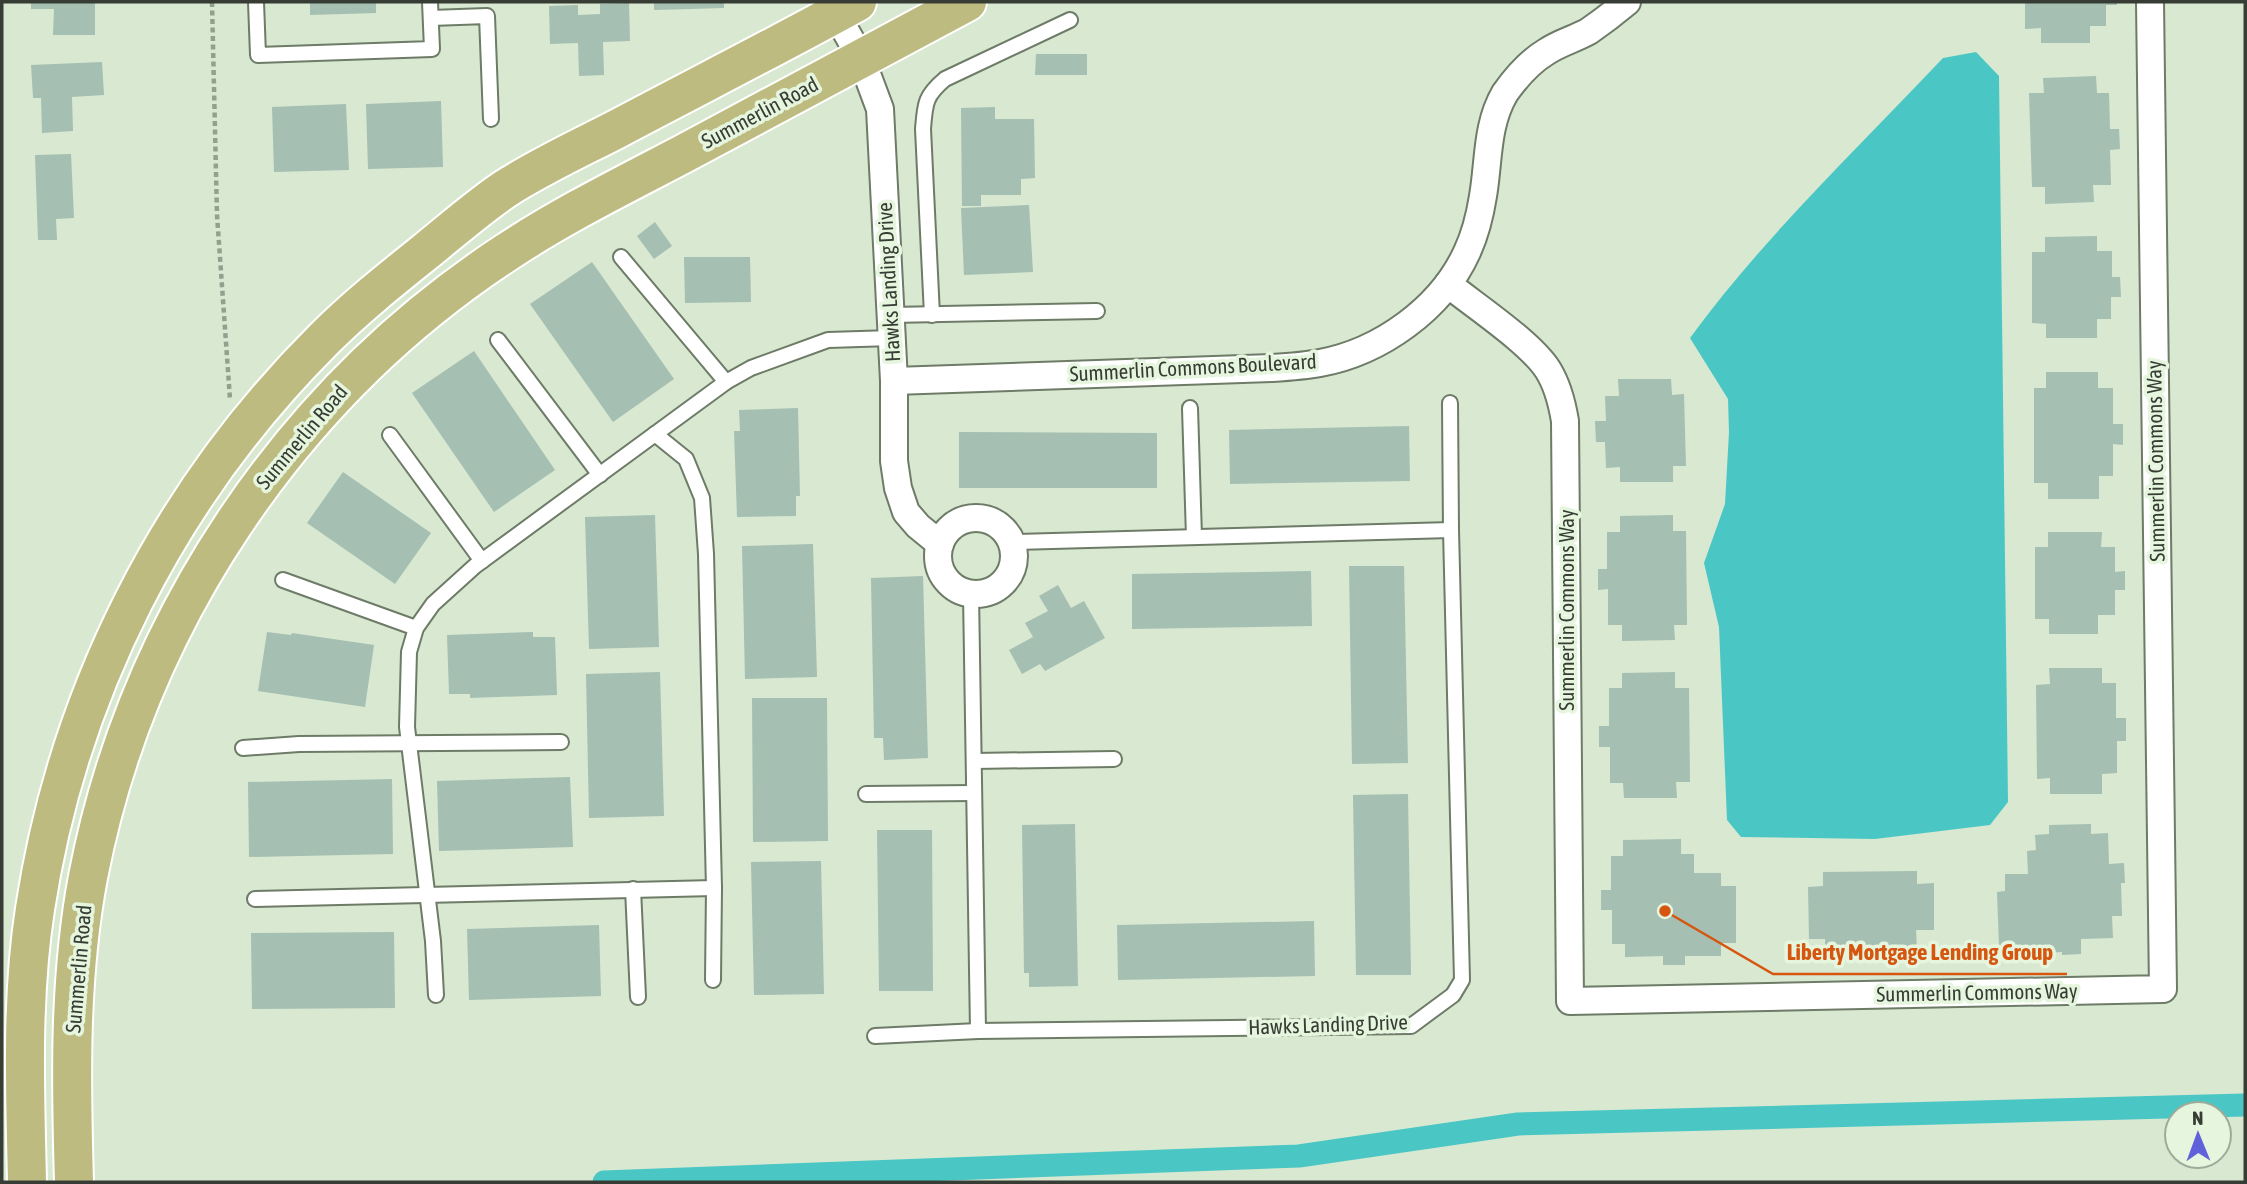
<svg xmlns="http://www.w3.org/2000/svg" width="2247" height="1184" font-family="'Asap Condensed',sans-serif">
	<rect width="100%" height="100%" fill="#d8e8d1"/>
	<path fill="#4ac7c4" d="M1976,52L1999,76L2008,802L1990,825L1875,839L1741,837L1727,820L1719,627L1704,563L1725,504L1729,432L1728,399L1690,338C1764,237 1857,149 1943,58Z"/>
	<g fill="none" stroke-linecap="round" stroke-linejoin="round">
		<path stroke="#4ac7c4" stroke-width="23" d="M604,1182L1299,1156L1518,1124L2245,1105"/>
	</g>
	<g fill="#a5bfb2">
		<path d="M31,2H95V35H53L54,9H31Z"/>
		<path d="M310,2H376V13L310,15Z"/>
		<path d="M654,2H724V8L654,10Z"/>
		<path d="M2025,2H2117V5H2106V26H2090V43H2041V28L2025,29Z"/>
		<path d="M629,3L630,41L603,42L604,75L579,76L578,43L550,44L549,6L578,5V15L600,14V4Z"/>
		<path d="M1036,54H1087V75H1035Z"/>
		<path d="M102,62L104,95L72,97L73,131L42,133L41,98H33L31,65Z"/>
		<path d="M2096,76L2097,93H2109L2110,129H2119L2120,149L2110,150L2111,185H2093L2094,202L2045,204V187H2032L2029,93H2044L2043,78Z"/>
		<path d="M441,101L443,167L368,169L366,104Z"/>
		<path d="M346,104L349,170L274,172L272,107Z"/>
		<path d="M995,107V119H1034L1035,178L1021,179V195H981V206H962L961,108Z"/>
		<path d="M71,154L74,218L56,219L57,240H38L35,155Z"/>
		<path d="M1029,205L1033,272L964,275L961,208Z"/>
		<path d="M655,222L672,246L654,259L637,236Z"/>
		<path d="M2097,236V251H2112V277H2120L2121,297H2111V319H2097V338H2046V324L2032,323V252H2045V237Z"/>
		<path d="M684,257H750L751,302L685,303Z"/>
		<path d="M592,262L674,379L613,422L530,304Z"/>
		<path d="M474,351L555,470L494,512L412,393Z"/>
		<path d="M2046,372H2098V388H2113V424H2123V445L2113,444V476H2099V499H2048V483H2034V388H2046Z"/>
		<path d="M1618,379H1671L1672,395L1684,394L1686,466H1673V482H1620V467L1606,468L1605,442H1596L1595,421H1606L1605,396H1619Z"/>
		<path d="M798,408L800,496H796V516L737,517L734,431H740L739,410Z"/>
		<path d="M1409,426L1410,481L1230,484L1229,430Z"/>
		<path d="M959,432L1157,433V488H959Z"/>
		<path d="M343,472L431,533L395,584L307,523Z"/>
		<path d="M655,515L659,647L589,649L585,517Z"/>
		<path d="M1673,515V531H1686L1687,625H1674L1675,640L1622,641V625H1608V589L1598,590V569H1607V532H1620V516Z"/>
		<path d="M2048,532H2102L2101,547H2115V572L2125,571V590H2115V615H2098V634H2049V619H2035V547H2048Z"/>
		<path d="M813,544L817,677L745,679L742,546Z"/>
		<path d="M1349,566H1404L1408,763L1352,764Z"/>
		<path d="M1311,571L1312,626L1132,629V574Z"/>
		<path d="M923,576L928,758L884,760L883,738H874L871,578Z"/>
		<path d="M1058,585L1071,608L1084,601L1105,638L1045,671L1040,664L1022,674L1009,650L1033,637L1025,623L1048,611L1039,596Z"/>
		<path d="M267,632L291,635L292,633L374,645L365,707L258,691Z"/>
		<path d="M533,632V637H555L557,695L470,698V694H449L447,635Z"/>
		<path d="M2049,668H2102V683H2116V718H2126V741H2117V773L2102,774V794H2050V778L2037,779L2036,685L2050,684Z"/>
		<path d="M660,672L664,816L589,818L586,674Z"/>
		<path d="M1675,672V688H1689L1690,782H1676L1677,798H1624L1623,783H1610V747H1599V726H1609V688H1622V673Z"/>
		<path d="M752,698H827L828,841L753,842Z"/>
		<path d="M570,777L573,847L439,851L437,781Z"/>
		<path d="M392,779L393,854L249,857L248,782Z"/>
		<path d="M1408,794L1411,975H1356L1353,795Z"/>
		<path d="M1075,824L1078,986L1029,987V973H1024L1022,825Z"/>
		<path d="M2091,824V834L2108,833L2109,864L2124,863L2125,883H2121L2122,916H2112L2113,938L2081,939V954L2062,955V952L2022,954V945L1999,946L1997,892L2005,891V874H2028L2027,851L2036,850L2035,835L2049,834V825Z"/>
		<path d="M877,830H932L933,991H879Z"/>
		<path d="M1681,839V854H1694V873H1721V886H1736V943H1721V956H1685V965H1663V956L1625,957V944H1612V910H1601V890H1611V856H1623V840Z"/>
		<path d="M821,861L824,994L754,995L751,862Z"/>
		<path d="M1917,871V884L1934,883V930H1916L1917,950H1883V961H1862L1863,951L1825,952V939H1809L1808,887L1823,886V872Z"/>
		<path d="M1314,921L1315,976L1118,980L1117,925Z"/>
		<path d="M599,925L601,996L469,1000L467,929Z"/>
		<path d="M394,932L395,1008L252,1009L251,933Z"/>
	</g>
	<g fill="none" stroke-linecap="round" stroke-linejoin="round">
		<g stroke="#6d7b67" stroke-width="18">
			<g id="lane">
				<path d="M256,2L258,55L432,49L430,2"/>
				<path d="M431,18L487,16L491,119"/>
				<path d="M621,257L726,382"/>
				<path d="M891,315L1097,311"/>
				<path d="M932,315L923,129C925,103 925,96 945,79L1070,20"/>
				<path d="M498,340L600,475"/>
				<path d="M1450,403L1451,530"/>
				<path d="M1190,408L1194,537"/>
				<path d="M390,435L482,561"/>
				<path d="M283,580L416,628"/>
				<path d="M971,594L978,1031L1411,1026L1453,995L1462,980L1451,530L1012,542"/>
				<path d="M243,748L299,744L561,742"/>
				<path d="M974,761L1114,759"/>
				<path d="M866,794L974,793"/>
				<path d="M633,889L638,997"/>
				<path d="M255,899L714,888L706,554L702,498L686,459L655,434"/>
				<path d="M713,980L714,888"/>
				<path d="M436,995L433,941L407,727L409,652L416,628L433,604L475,566L726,382L751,368L828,340L892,338"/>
				<path d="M875,1036L978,1031"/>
			</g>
		</g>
		<g stroke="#6d7b67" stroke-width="30">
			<g id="street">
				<path d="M836,14L861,58L880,109L894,381V461L898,488L906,512L918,526L940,544"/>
				<path d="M1448,284C1475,306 1530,342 1548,370C1558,386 1562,403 1565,421L1570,1001L2163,989L2150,2"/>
				<path d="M894,381L1272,368C1288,367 1304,366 1320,363C1380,352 1441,309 1467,252C1475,235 1480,215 1483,196C1489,162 1486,125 1505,93C1515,79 1531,61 1546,52C1559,43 1575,39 1589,31C1602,22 1615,12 1627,2"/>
				<circle cx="976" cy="556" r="38"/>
			</g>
		</g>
		<g stroke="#fff" stroke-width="42">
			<g id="primary">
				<path d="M27,1182C25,1091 21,999 35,909C68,693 169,493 324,339C355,308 390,280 425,252C451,231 477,208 505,189C539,167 578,149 615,130C696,87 777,46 857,2"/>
				<path d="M74,1182C71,1080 69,978 88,877C137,623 290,394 507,252C563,215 624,185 683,154C777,103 872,53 967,2"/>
			</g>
		</g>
		<path stroke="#94a08f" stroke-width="4.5" stroke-dasharray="5 3.5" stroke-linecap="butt" d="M212,2L217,215L230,399"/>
		<use href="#lane" stroke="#fff" stroke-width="14"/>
		<use href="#street" stroke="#fff" stroke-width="26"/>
		<use href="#primary" stroke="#bebb81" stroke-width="38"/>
	</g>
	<g text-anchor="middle" stroke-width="7" stroke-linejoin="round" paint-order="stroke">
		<g font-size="21" fill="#373d34" stroke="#e5f5de">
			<text transform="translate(760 113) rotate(-28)" y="7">Summerlin Road</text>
			<text transform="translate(889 282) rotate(-93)" y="7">Hawks Landing Drive</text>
			<text transform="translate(1193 368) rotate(-3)" y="7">Summerlin Commons Boulevard</text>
			<text transform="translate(302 437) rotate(-50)" y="7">Summerlin Road</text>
			<text transform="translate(2156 461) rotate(-91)" y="7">Summerlin Commons Way</text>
			<text transform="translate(1567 610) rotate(-90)" y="7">Summerlin Commons Way</text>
			<text transform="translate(79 969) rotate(-85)" y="7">Summerlin Road</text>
			<text transform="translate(1977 993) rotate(-1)" y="7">Summerlin Commons Way</text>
			<text transform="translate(1328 1025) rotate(-2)" y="7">Hawks Landing Drive</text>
		</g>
	</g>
	<path fill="none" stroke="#d65610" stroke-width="2.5" d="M1665 911L1773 974H2067"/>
	<circle fill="#d65610" stroke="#e5f5de" stroke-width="2.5" cx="1665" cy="911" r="7"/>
	<g font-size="23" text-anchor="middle" font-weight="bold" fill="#d65610" stroke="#e5f5de" stroke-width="7" stroke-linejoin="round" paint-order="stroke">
		<text x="1920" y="960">Liberty Mortgage Lending Group</text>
	</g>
	<rect width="2247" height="1184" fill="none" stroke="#373d34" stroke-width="7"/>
	<g transform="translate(2198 1135) rotate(359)"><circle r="33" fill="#e5f5de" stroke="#9fab9a" stroke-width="2"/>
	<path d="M0-5L12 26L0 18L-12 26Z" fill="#6161da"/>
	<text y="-10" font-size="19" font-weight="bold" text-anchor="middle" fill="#373d34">N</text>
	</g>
</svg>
